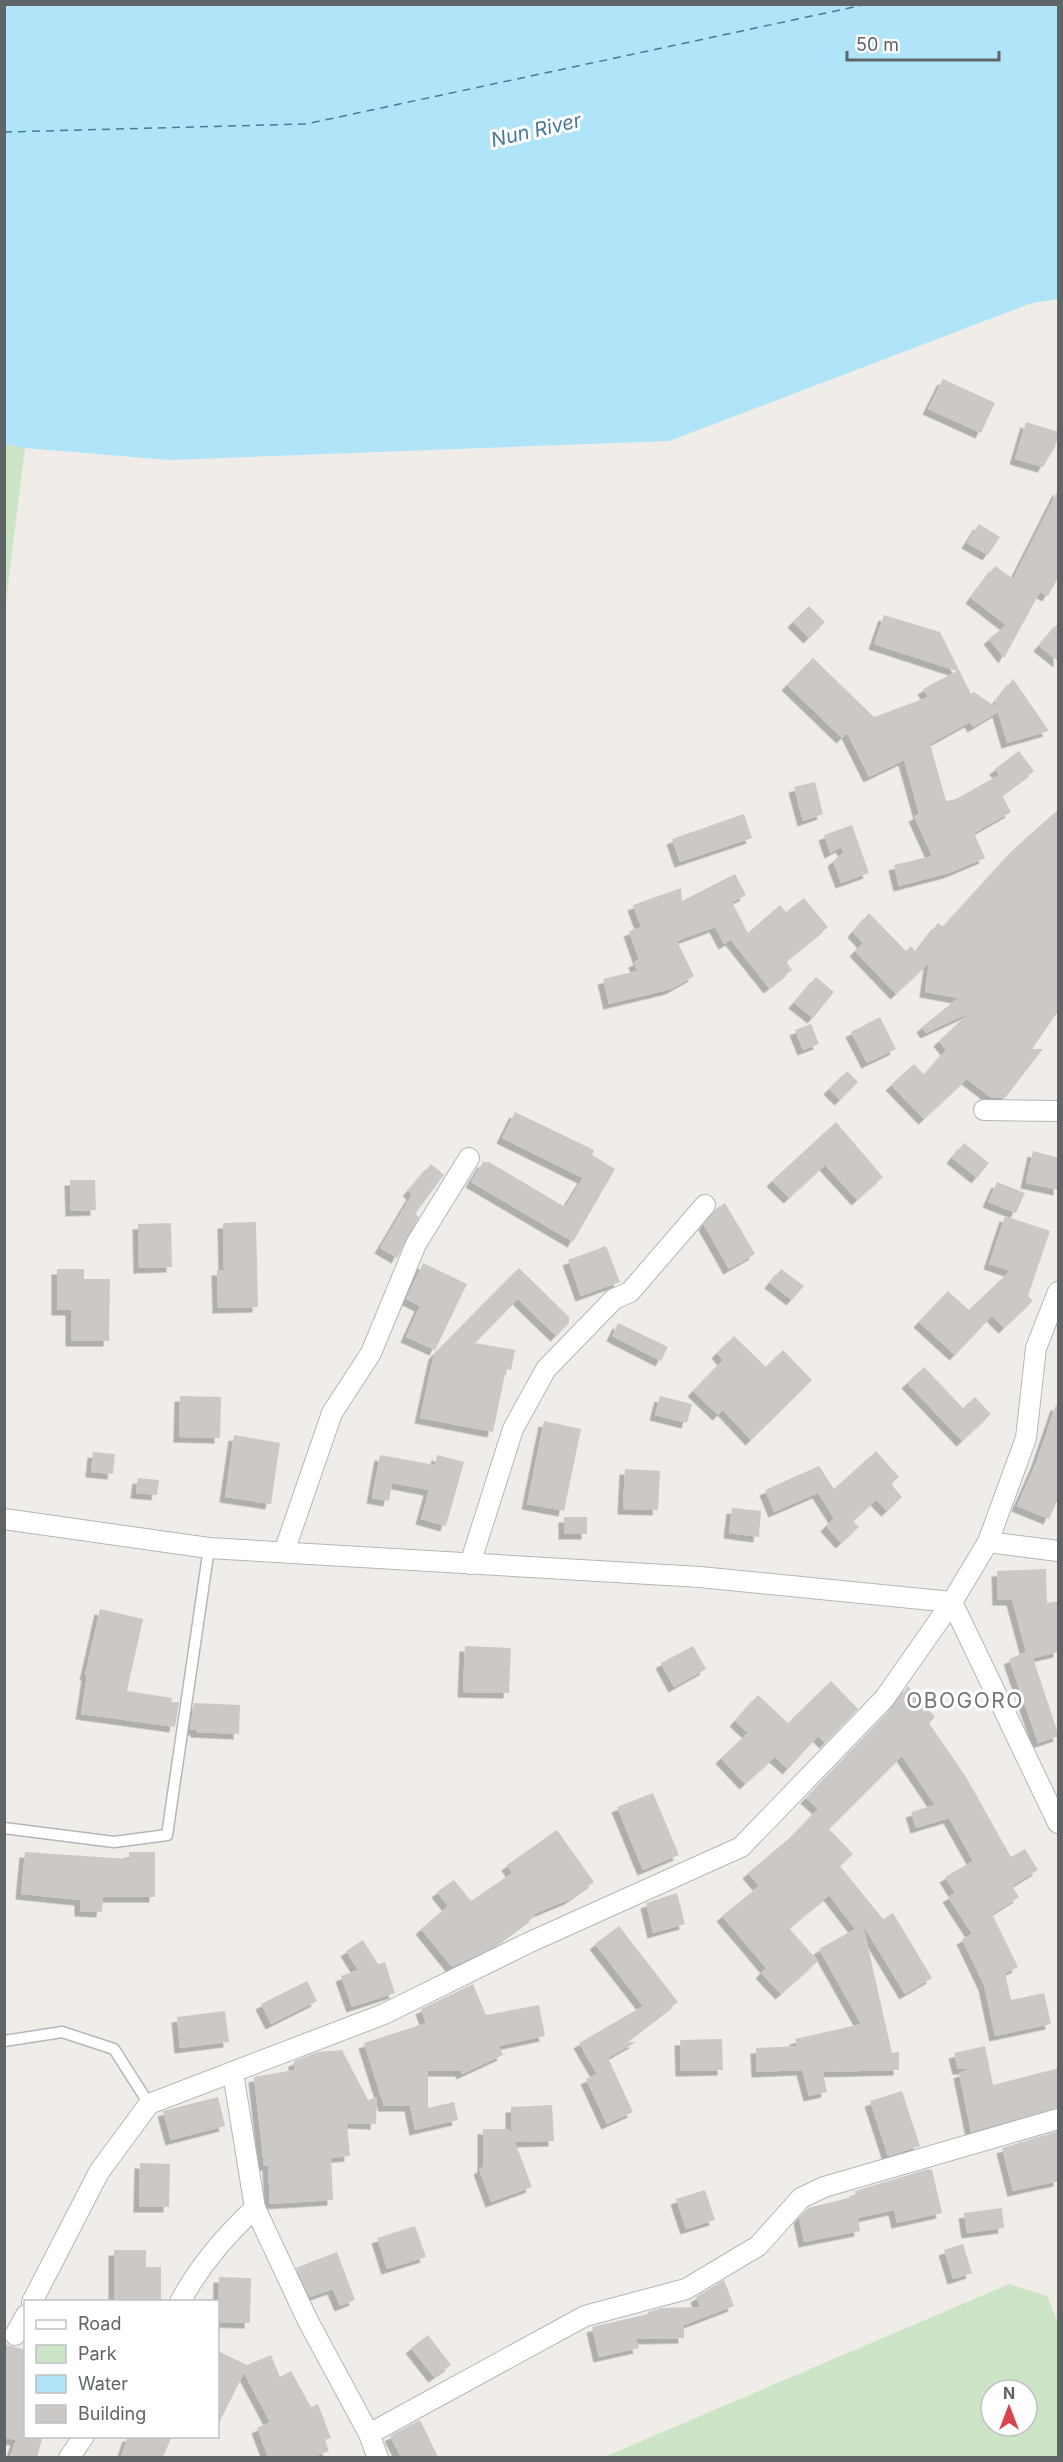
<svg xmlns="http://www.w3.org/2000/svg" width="1063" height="2462" font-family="Inter,sans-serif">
	<defs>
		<filter id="shadow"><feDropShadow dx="-5.5" dy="5.5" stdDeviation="0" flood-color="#0004"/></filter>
	</defs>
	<rect width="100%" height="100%" fill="#f0ede8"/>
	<g fill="#cce5c7" fill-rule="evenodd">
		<path d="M5,444L25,448L5,610Z"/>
		<path d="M1009,2284L1047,2296L1058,2323V2457H604ZM991,2390H1027V2426H991Z"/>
	</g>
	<path fill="#b0e4f8" d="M5,4L1058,5V299L1032,303L669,441L169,460L25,448L5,444Z"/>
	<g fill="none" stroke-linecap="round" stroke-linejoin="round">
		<path stroke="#467b99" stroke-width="1.5" stroke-dasharray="8 6" stroke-linecap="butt" d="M4,132L306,124L868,4"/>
	</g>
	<g fill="#ccc8c5" filter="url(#shadow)">
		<path d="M943,379L995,403L981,433L928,409Z"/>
		<path d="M1026,422L1059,432L1055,447L1043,467L1015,459Z"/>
		<path d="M1059,488V576L1048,596L1040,592L1004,658L989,639L1006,625L971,598L995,566L1013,579Z"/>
		<path d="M979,524L1000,537L988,555L967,543Z"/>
		<path d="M809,606L825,622L809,638L793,622Z"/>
		<path d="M884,615L940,632L971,694L974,692L996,707L995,702L1013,679L1049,731L1007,743L998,712L973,727L970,722L930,744L946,801L956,799L999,775L995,769L1019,751L1034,771L1002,795L1011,812L974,833L985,858L949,873L899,886L894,865L932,856L914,816L919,814L904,760L869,777L847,733L842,738L787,685L813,658L874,717L928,697L923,689L957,671L874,644Z"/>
		<path d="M1059,622V662L1039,646Z"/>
		<path d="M815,782L823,814L803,821L794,787Z"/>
		<path d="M1059,809V1010L1032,1049H1043L1005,1098H992L967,1079L924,1119L891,1085L914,1064L924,1075L946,1050L939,1041L969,1013L926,1033L922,1027L958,998L925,992L929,963L896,994L855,951L863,943L853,932L869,913L906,951L911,946L916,952L938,923L943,927L1015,848Z"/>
		<path d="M744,814L752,838L680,862L672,839Z"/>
		<path d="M852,825L869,873L841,883L833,861L844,852L841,847L830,853L824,835Z"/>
		<path d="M735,874L746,895L732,902L748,933L780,905L786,912L804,898L828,927L786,961L792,970L769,988L731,940L724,944L715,927L677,941L694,976L671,989L609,1004L603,979L637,971L634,962L639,960L629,931L641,927L633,905L681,888L682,901Z"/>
		<path d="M816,977L834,992L813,1018L794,1003Z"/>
		<path d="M880,1017L896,1049L867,1063L851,1032Z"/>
		<path d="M811,1024L819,1044L803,1050L795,1030Z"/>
		<path d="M847,1071L858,1082L840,1100L829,1089Z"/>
		<path d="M515,1112L594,1150L592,1155L615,1169L573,1242L471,1182L483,1162H489L565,1207L583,1178L502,1138Z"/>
		<path d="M836,1122L883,1177L857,1200L825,1165L789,1198L772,1181Z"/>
		<path d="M964,1143L989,1163L977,1178L952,1158Z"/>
		<path d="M1033,1151L1059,1158V1190L1026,1183Z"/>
		<path d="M431,1164L444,1175L415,1214L419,1217L397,1258L380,1248L412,1194L408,1191Z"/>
		<path d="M70,1180H95L96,1210L71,1211Z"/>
		<path d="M997,1182L1025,1193L1016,1213L988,1202Z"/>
		<path d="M725,1203L755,1254L729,1269L704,1225L717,1208Z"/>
		<path d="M1005,1216L1050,1231L1028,1296L1033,1301L1004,1328L992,1316L955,1355L919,1322L948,1291L969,1310L1010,1271L989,1264Z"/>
		<path d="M256,1222L258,1307L218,1308L217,1270H224L223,1223Z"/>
		<path d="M171,1223L172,1267L139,1268L138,1224Z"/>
		<path d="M606,1246L620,1282L581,1296L568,1260Z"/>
		<path d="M423,1263L467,1284L435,1350L406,1337L420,1306L406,1299Z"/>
		<path d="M519,1268L569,1317V1323L556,1336L518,1299L475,1343L515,1350L511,1370L506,1369L493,1432L420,1418L434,1354Z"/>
		<path d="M57,1269H84V1279H110L109,1341H71V1310H57Z"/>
		<path d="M781,1269L804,1286L792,1300L770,1283Z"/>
		<path d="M618,1323L668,1347L661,1361L612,1336Z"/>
		<path d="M734,1336L766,1367L783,1350L812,1380L751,1440L723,1410L718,1415L693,1391L723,1360L717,1353Z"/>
		<path d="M924,1367L963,1408L975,1397L991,1414L962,1441L907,1383Z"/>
		<path d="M180,1396L221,1397L220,1438L179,1437Z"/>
		<path d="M660,1396L692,1404L687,1423L655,1415Z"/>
		<path d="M1056,1405H1059V1497L1049,1519L1017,1506L1036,1463Z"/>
		<path d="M544,1421L581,1429L564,1511L527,1504Z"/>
		<path d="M234,1435L280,1443L271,1504L225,1497Z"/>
		<path d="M876,1451L899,1477L891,1484L902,1497L887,1511L876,1500L853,1521L859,1527L841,1543L826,1526L834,1518L818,1493L774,1512L765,1490L819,1466L834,1489Z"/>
		<path d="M93,1452L115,1454L113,1474L91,1472Z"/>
		<path d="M380,1455L435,1465L437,1455L464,1462L446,1526L421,1519L429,1490L392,1483L389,1501L372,1498Z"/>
		<path d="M625,1469L660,1471L658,1510L623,1509Z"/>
		<path d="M138,1478L159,1480L157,1495L136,1493Z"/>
		<path d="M732,1508L761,1511L759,1537L729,1533Z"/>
		<rect x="564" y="1517" width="23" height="17"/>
		<path d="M1046,1569L1047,1603L1059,1601V1652L1033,1658L1059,1736L1038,1743L1009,1659L1026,1652L1012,1600H998L997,1571Z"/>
		<path d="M100,1609L143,1619L127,1691L172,1698L171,1702H179L175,1727L81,1714L87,1675H85Z"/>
		<path d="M465,1646L511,1648L509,1693L463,1692Z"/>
		<path d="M693,1646L706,1669L674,1687L661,1663Z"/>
		<path d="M831,1681L858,1709L825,1743L818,1736L788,1769L775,1757L745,1784L721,1758L748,1733L735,1721L758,1695L788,1723Z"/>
		<path d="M908,1686L935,1717L929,1723L966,1777L1011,1857L1025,1849L1038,1870L1012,1886L1019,1897L992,1914L1018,1967L1005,1973L1011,2000L1044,1993L1051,2024L995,2036L984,1985L962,1939L972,1934L948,1897L955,1893L945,1877L973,1861L949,1818L916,1828L911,1812L935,1805L902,1756L829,1829L853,1854L840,1866L883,1919L893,1913L932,1978L905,1994L863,1925L892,2053L899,2052V2070L823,2072L827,2092L809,2096L802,2070L757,2072L756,2048L797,2046L795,2039L861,2024L819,1949L855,1929L829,1895L789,1928L818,1961L781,1994L761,1973L766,1968L722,1916L759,1886L748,1873L792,1836L818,1809L806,1798L893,1707Z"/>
		<path d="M194,1703L240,1705L239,1734L196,1732V1730L190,1729Z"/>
		<path d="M653,1793L679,1855L643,1870L617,1807Z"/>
		<path d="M557,1830L594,1882L570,1899L534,1914L535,1916L490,1949L452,1967L421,1929L448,1906L437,1892L454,1880L471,1901L512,1873L507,1865Z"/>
		<path d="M25,1852L129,1859V1852H155V1897H103L102,1912L80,1911V1900L21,1894Z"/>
		<path d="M677,1893L685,1924L653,1933L646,1903Z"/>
		<path d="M619,1926L678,2002L626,2042H636L608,2058L633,2112L607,2124L586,2079L597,2074L579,2043L643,2006L595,1944Z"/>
		<path d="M363,1940L378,1964L385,1962L395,1993L352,2007L341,1976L358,1970L346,1951Z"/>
		<path d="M307,1981L317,2001L271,2024L261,2004Z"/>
		<path d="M473,1984L486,2015L539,2005L545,2036L499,2046L503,2055L462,2074L461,2071H428V2108L454,2102L458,2120L415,2130L410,2106H384L364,2043L426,2023L421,2009Z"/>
		<path d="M225,2011L229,2042L180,2048L177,2017Z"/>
		<path d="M722,2039L723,2070L681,2071L680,2040Z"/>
		<path d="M985,2046L993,2085L1059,2068V2107L971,2132L959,2073L970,2069H958L954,2053Z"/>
		<path d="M342,2050L368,2100L377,2097L376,2124L347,2123L350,2156L331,2158L333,2200L270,2204L268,2165L264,2166L254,2077L294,2070V2061L318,2052Z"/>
		<path d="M902,2091L920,2146L888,2156L870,2101Z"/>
		<path d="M218,2097L225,2126L171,2140L163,2111Z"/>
		<path d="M552,2105L554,2141L515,2142L532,2187L491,2202L479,2169L483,2167V2129H509L511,2134V2107Z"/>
		<path d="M1059,2131V2181L1013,2191L1002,2148Z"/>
		<path d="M140,2163L170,2164L169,2207H139Z"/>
		<path d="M928,2169L932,2170L942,2213L897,2223L894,2210L858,2218L860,2231L804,2242L799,2218L808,2208L856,2196L855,2191Z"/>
		<path d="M705,2190L715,2220L686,2229L676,2199Z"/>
		<path d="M1002,2208L1004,2228L967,2233L964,2213Z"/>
		<path d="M415,2226L426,2257L387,2269L377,2238Z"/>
		<path d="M963,2244L972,2273L953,2279L944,2250Z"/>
		<path d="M114,2250H146V2267H161V2301H114Z"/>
		<path d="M337,2252L355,2300L340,2306L333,2289L310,2297L296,2268Z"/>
		<path d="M219,2277L251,2278L250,2323L218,2322Z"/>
		<path d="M724,2280L734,2306L684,2325V2338L636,2339L639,2348L599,2357L592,2327L648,2314V2312L661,2308L700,2307L696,2297Z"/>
		<path d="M428,2335L451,2365L434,2377L411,2348Z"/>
		<path d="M4,2344L26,2350V2436H43L37,2457H10L16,2440L4,2438Z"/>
		<path d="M218,2351L247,2365L271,2355L280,2377L291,2371L311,2407L318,2404L331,2438L325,2440L329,2451L313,2457H268L257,2428L270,2422L244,2373L218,2425Z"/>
		<path d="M420,2420L438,2457H401L390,2436Z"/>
		<path d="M128,2436H172L163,2457H121Z"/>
	</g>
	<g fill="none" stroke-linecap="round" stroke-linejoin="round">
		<g stroke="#b3b6b9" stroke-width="13">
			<g id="service">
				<path d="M4,1828L114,1842L167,1835L209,1548"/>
				<path d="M4,2041L62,2032L114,2049L149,2104"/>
			</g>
		</g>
		<g stroke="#b3b6b9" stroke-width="22">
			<g id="minor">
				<path d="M984,1110L1058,1111"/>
				<path d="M4,1519L209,1548L700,1577L952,1602L1058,1823"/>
				<path d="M988,1542L1058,1551"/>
				<path d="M284,1552L332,1413L371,1353L416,1244L469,1158"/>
				<path d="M470,1564L513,1429L546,1369L614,1299L630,1292L705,1205"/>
				<path d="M233,2073L255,2208L308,2321L369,2434L378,2458"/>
				<path d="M32,2302L99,2172L149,2104L384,2014L528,1943L741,1847L884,1699L952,1602L988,1542L1026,1438L1036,1348L1058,1292"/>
				<path d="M180,2302C199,2266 226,2235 255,2208"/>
				<path d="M15,2335L26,2315"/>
				<path d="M369,2434L585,2316L686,2289L758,2246L801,2198L824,2187L1058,2119"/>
				<path d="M69,2458L84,2436"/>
			</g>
		</g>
		<use href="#service" stroke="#fff" stroke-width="10"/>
		<use href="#minor" stroke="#fff" stroke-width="20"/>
	</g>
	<g text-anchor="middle" stroke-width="6" stroke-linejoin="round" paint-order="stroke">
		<g font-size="20" font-style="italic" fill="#467b99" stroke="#fff">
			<text transform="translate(536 130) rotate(-13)" y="7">Nun River</text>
		</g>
		<g font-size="21" letter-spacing="1.5" fill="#707679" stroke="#fff">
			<text x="965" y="1708">OBOGORO</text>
		</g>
	</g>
	<rect width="1063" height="2462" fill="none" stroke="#5f6467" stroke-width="12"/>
	<rect x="24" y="2300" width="195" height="138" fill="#ffffff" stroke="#bfc1c2" stroke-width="1.5"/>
	<rect x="36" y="2320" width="30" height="9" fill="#ffffff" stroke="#bfc1c2" stroke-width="1.5"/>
	<text x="78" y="2330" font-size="18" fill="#5f6467">Road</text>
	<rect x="36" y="2345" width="30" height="18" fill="#cce5c7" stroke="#bfc1c2" stroke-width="1.5"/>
	<text x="78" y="2360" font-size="18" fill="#5f6467">Park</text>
	<rect x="36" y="2375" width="30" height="18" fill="#b0e4f8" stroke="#bfc1c2" stroke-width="1.5"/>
	<text x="78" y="2390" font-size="18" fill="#5f6467">Water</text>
	<rect x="36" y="2405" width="30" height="18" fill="#ccc8c5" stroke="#bfc1c2" stroke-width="1.5"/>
	<text x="78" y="2420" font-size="18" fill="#5f6467">Building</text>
	<g transform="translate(1009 2408)"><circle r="28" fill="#ffffff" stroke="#bfc1c2" stroke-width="1.5"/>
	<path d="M0-4.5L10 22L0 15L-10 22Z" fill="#db434f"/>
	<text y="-9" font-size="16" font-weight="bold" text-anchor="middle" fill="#5f6467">N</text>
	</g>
	<path d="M847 51v9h152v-9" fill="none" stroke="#5f6467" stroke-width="3"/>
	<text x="856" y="51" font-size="18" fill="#5f6467" stroke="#ffffff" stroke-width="4.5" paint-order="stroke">50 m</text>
</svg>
